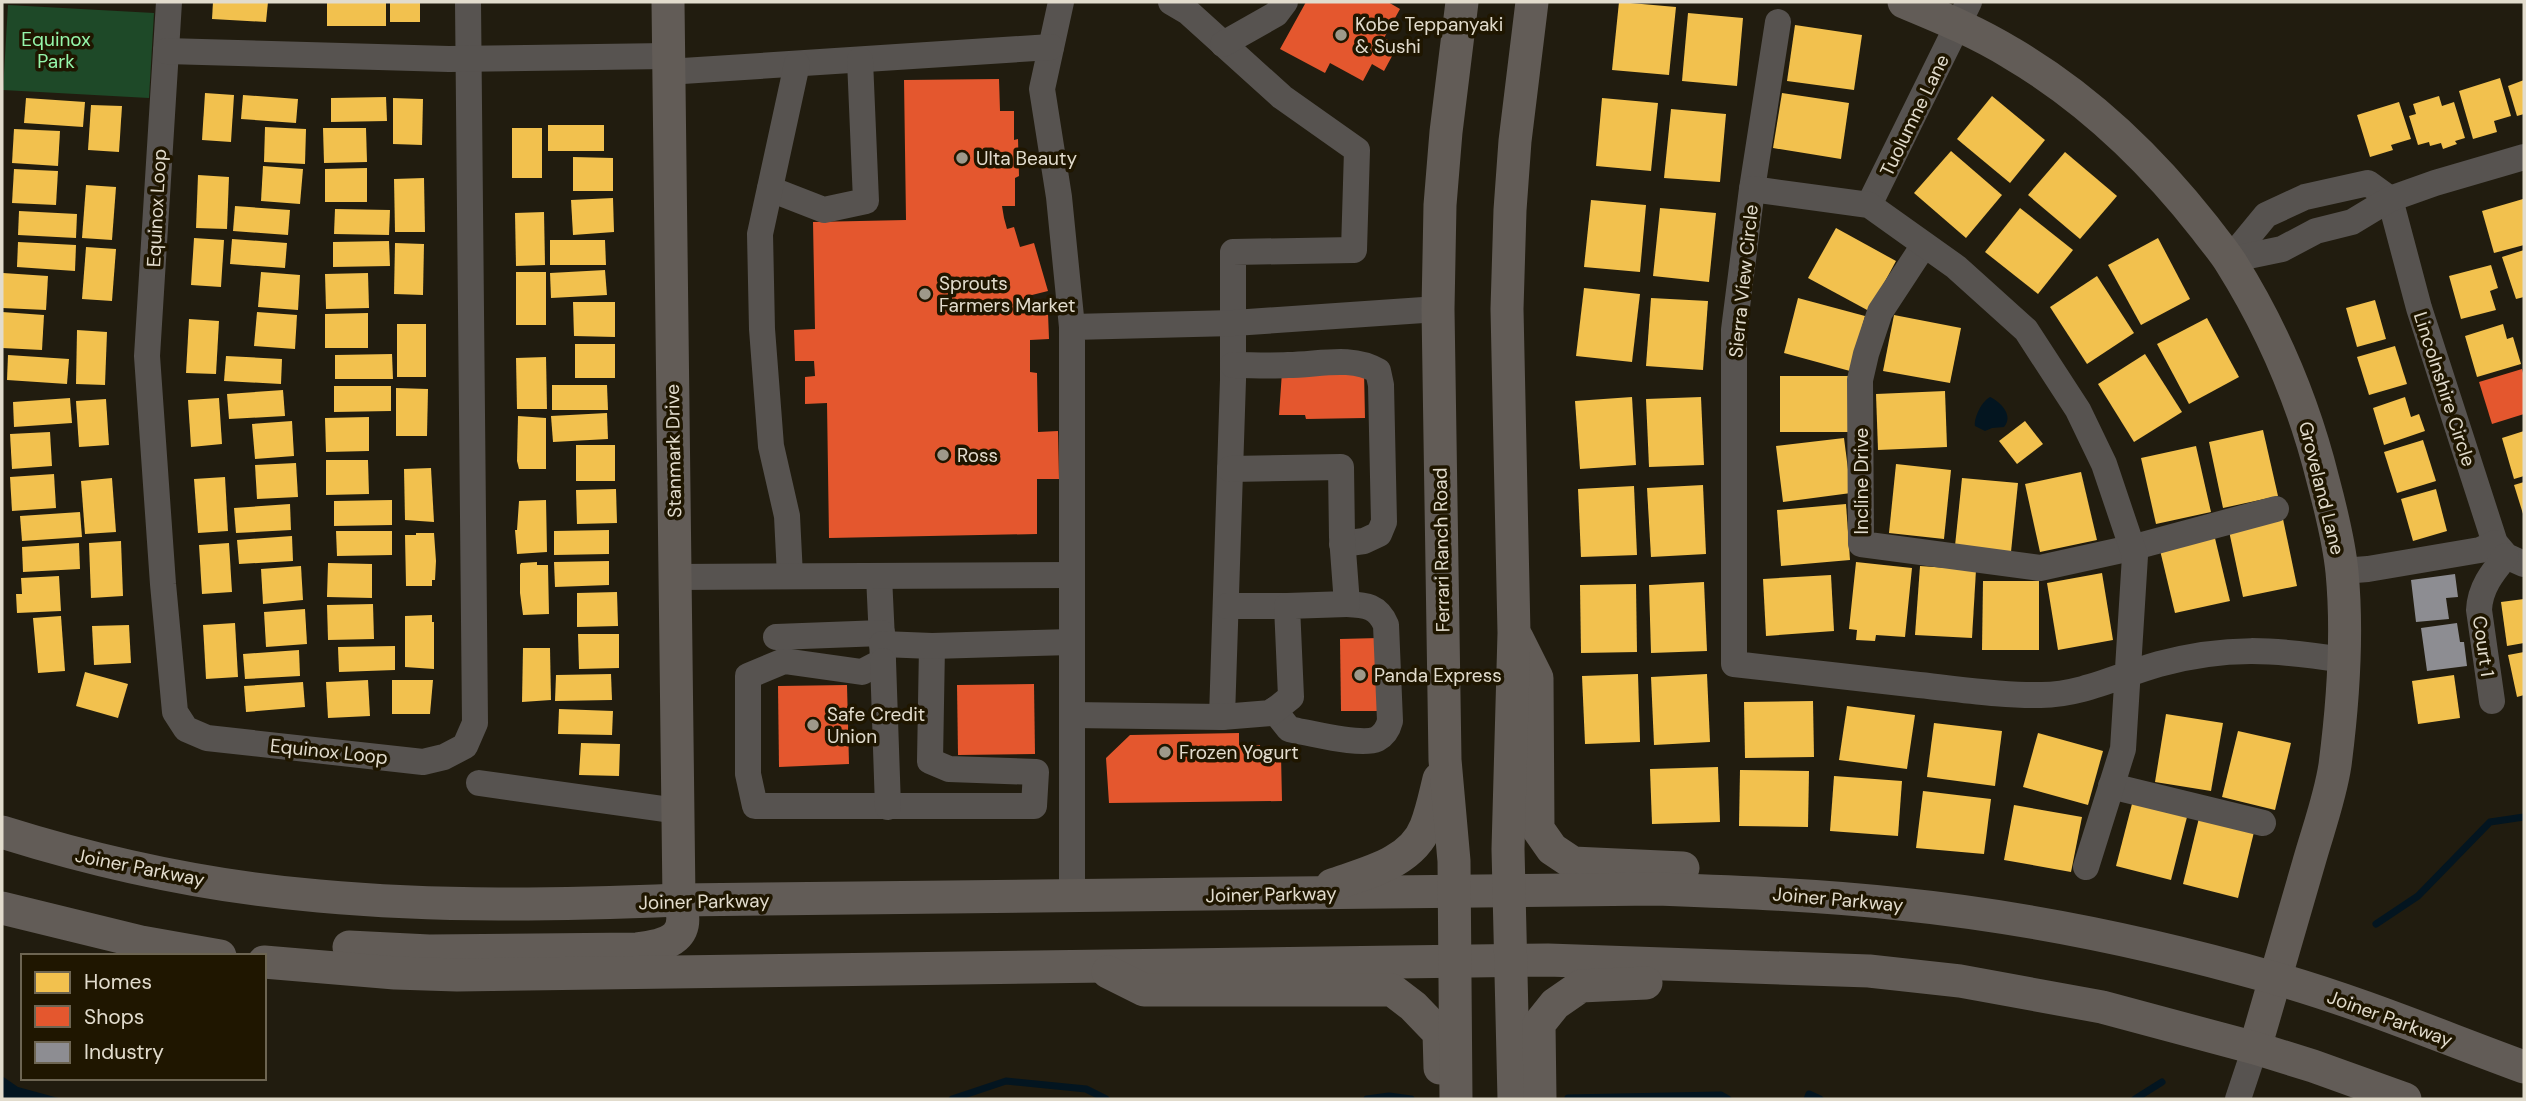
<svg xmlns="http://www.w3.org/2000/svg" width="2526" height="1101" font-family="'DM Sans',sans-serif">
	<rect width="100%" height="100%" fill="#211c0f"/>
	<path fill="#1e4928" d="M8,5L154,13L149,98L3,90Z"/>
	<g fill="#031520">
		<path d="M1990,397C2001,402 2014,416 2004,427L1992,428L1985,431L1975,426C1974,417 1982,401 1990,397Z"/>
		<path d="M2,1076L18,1087L62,1099H2Z"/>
	</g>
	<g fill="#f2c14e">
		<path d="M213,2H268L266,22L212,19Z"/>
		<rect x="327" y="2" width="59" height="24"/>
		<rect x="390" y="2" width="30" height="20"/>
		<path d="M1619,2L1676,7L1669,75L1612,70Z"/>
		<path d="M1688,13L1743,18L1737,86L1682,81Z"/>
		<path d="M1795,25L1862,35L1854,90L1787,81Z"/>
		<path d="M2500,78L2511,116L2494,121L2497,132L2473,139L2459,91Z"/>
		<path d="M2524,80V114L2517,116L2508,86Z"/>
		<path d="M205,93L234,95L231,142L202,140Z"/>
		<path d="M1782,93L1849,103L1841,159L1773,148Z"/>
		<path d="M243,95L298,99L296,123L241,119Z"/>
		<path d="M1992,96L2045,140L2010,183L1957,139Z"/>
		<path d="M2439,96L2442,106L2454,102L2465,138L2455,141L2457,144L2443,149L2441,143L2430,146L2429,142L2418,145L2409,116L2416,114L2413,104Z"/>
		<path d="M386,97L387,121L331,122V98Z"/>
		<path d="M26,98L85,102L83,127L24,123Z"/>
		<path d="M393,98L423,99L422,145L393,144Z"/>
		<path d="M1602,98L1658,103L1651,171L1596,166Z"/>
		<path d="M2399,102L2411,139L2391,145L2393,150L2370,157L2357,115Z"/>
		<path d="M91,105L122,106L119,152L88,150Z"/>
		<path d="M1671,109L1726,114L1720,182L1664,178Z"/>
		<rect x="548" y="125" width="56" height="26"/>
		<path d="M265,127L306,129L305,164L264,162Z"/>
		<path d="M323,128H366L367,162L324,163Z"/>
		<rect x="512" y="128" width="30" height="50"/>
		<path d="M14,129L60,131L58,166L12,163Z"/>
		<path d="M1951,151L2002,195L1966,238L1914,193Z"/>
		<path d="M2065,152L2117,196L2080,239L2028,195Z"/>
		<path d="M573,157L613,158V191H573Z"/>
		<path d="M263,166L303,169L300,204L261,201Z"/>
		<path d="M367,168V202H325V169Z"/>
		<path d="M14,169L58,171L56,205L12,203Z"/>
		<path d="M198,175L229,177L227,229L196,228Z"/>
		<path d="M424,178L425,232H395L394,179Z"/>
		<path d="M86,185L116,187L112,240L82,238Z"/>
		<path d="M613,198L614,232L573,235L571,200Z"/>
		<path d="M2523,199L2524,245L2494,253L2482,211Z"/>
		<path d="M1591,200L1646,205L1640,272L1584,267Z"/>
		<path d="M235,206L290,210L288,235L233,231Z"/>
		<path d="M1660,208L1716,213L1709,282L1653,276Z"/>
		<path d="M2020,208L2073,250L2038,294L1985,252Z"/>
		<path d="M335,209L390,210L389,235L334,234Z"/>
		<path d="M19,211L77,214L76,238L18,235Z"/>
		<path d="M544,212L545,265L516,266L515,213Z"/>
		<path d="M1836,228L1896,261L1869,311L1808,278Z"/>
		<path d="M194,238L224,240L221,287L191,285Z"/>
		<path d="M2158,238L2190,299L2141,325L2108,265Z"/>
		<path d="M232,239L287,243L285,268L230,264Z"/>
		<path d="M550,240H605L606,265H550Z"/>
		<path d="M389,241L390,266L333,267V242Z"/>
		<path d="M18,242L76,245L75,271L17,267Z"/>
		<path d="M395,243L424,244L423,295L394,294Z"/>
		<path d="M86,247L116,249L112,301L82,299Z"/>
		<path d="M2524,250V297L2516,299L2502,257Z"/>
		<path d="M2491,265L2498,288L2490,291L2496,310L2461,319L2449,276Z"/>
		<path d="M605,270L607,295L551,298L550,273Z"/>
		<path d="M261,272L300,275L298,310L258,307Z"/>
		<rect x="516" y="272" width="30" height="53"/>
		<path d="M3,273L48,276L46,310L2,308Z"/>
		<path d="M368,273L369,308L326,309L325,274Z"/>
		<path d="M2097,276L2134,333L2087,364L2050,307Z"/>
		<path d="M1584,288L1640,294L1632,362L1576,356Z"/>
		<path d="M1651,298L1708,301L1703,370L1646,366Z"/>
		<path d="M1798,298L1865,316L1850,371L1784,353Z"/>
		<path d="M2375,300L2386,339L2357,347L2346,308Z"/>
		<path d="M573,302H615V337L574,336Z"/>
		<path d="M2,312L44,315L42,350L2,348Z"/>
		<path d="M257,312L297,315L295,349L254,346Z"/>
		<path d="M368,313V348H325V314Z"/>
		<path d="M1894,315L1961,328L1950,383L1883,371Z"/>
		<path d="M2207,318L2239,377L2189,404L2157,344Z"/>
		<path d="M189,319L219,321L216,374L186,373Z"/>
		<rect x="397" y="324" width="29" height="53"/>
		<path d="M2503,324L2507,339L2513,337L2521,364L2477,377L2465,336Z"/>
		<path d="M77,330L107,332L105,385L76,384Z"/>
		<rect x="575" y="344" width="40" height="34"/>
		<path d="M2395,346L2407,384L2369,395L2357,357Z"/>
		<path d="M392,354L393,379H335V355Z"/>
		<path d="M2145,354L2182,412L2134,442L2098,384Z"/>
		<path d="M8,355L69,359L67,384L7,380Z"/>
		<path d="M226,356L282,359L281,384L224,381Z"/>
		<path d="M546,357L547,409H517L516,358Z"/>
		<rect x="1780" y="376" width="68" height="56"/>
		<path d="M552,385H607L608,410H552Z"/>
		<path d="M334,386H391V411L334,412Z"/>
		<path d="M396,388L428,389L427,436H396Z"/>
		<path d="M283,390L285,416L229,419L227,394Z"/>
		<path d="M1945,391L1947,447L1878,450L1876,394Z"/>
		<path d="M1632,397L1636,465L1580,469L1575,401Z"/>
		<path d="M1701,397L1704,465L1649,467L1646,399Z"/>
		<path d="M2405,397L2411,417L2419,414L2425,431L2384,445L2373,408Z"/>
		<path d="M70,398L72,423L14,427L13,402Z"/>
		<path d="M219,398L222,444L191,447L188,400Z"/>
		<path d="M106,399L109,445L79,447L76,401Z"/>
		<path d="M607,413L608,439L553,442L551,416Z"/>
		<path d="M518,416L546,418V469H519L517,461Z"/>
		<path d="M369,417V451L326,452L325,418Z"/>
		<path d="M292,421L294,456L255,459L252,424Z"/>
		<path d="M2025,421L2043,444L2017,464L1999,441Z"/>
		<path d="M2263,430L2278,496L2223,508L2209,442Z"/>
		<path d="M2524,431V476L2514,479L2502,438Z"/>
		<path d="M50,432L52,466L12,469L10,434Z"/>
		<path d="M1844,438L1851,493L1783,502L1776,446Z"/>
		<path d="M2423,440L2436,481L2397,493L2384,452Z"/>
		<rect x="576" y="445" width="39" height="36"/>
		<path d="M2196,446L2211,512L2156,524L2141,458Z"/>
		<path d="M326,460H368L369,494L326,495Z"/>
		<path d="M296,463L298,497L257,499L255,465Z"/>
		<path d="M1896,464L1951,470L1944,539L1889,533Z"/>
		<path d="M431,468L434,522L405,520L404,469Z"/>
		<path d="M2081,472L2097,540L2040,552L2025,484Z"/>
		<path d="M54,474L56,508L12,511L10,477Z"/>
		<path d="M225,477L228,531L198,533L194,479Z"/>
		<path d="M112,478L116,532L85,534L81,481Z"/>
		<path d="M1962,478L2018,483L2011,552L1955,546Z"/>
		<path d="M2524,482V517L2514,485Z"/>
		<path d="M1703,485L1706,554L1651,557L1647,488Z"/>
		<path d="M1634,486L1637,555L1581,557L1578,489Z"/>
		<path d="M616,489L617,523L577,524L576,490Z"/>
		<path d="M2436,489L2447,531L2413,541L2401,499Z"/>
		<path d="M392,500V525L334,526V501Z"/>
		<path d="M546,500L547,552L517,554L515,530H517L519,501Z"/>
		<path d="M290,504L291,530L236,533L234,508Z"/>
		<path d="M1846,504L1850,560L1781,566L1777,510Z"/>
		<path d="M80,512L82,537L22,541L20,516Z"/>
		<path d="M2283,519L2297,586L2243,597L2229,531Z"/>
		<path d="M609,530V554L554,555V531Z"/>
		<path d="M336,531H392V555L337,556Z"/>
		<path d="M416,533H434L436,561L435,580H432V586H406L405,535H416Z"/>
		<path d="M2214,534L2230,601L2175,613L2159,546Z"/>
		<path d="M292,536L293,561L239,564L237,540Z"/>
		<path d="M121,541L123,596L91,598L89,543Z"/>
		<path d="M79,543L80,569L23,572L22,547Z"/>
		<path d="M229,543L232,592L202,594L199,545Z"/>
		<path d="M609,561V585L555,587L554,562Z"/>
		<path d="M537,562V565H548L549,614L523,615L520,593V565L521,563Z"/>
		<path d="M1856,562L1912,568L1905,637L1876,635L1875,641L1856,640L1857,630L1849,629Z"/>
		<path d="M328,563L372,564V598L327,597Z"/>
		<path d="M301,566L303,600L263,604L261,569Z"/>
		<path d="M1920,566L1976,570L1972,638L1915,635Z"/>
		<path d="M2102,573L2113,640L2058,650L2047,583Z"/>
		<path d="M1831,575L1834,631L1766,636L1763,579Z"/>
		<path d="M59,576L61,611L17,613L16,594H22L21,578Z"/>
		<path d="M1983,581H2039V650H1982Z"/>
		<path d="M1704,582L1707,651L1651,653L1649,585Z"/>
		<path d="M1636,584L1637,652L1581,653L1580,585Z"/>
		<path d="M617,592L618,626L577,627V593Z"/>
		<path d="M2524,599V643L2507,646L2501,602Z"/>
		<path d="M373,604L374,639L328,640L327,605Z"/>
		<path d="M305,609L307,644L266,647L264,612Z"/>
		<path d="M432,615V622H434V669L405,667V616Z"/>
		<path d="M61,616L65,671L38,673L33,618Z"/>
		<path d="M235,623L238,677L206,679L203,625Z"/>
		<path d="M129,625L131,663L94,665L92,626Z"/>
		<path d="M578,634H619V668L579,669Z"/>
		<path d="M395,646V670L339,672L338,647Z"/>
		<path d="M523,648H550L551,700L522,702Z"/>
		<path d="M299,650L300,676L245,679L243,654Z"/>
		<path d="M2524,652V695L2517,697L2508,655Z"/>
		<path d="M85,672L128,684L118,718L76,706Z"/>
		<path d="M611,674L612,700L555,701L556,675Z"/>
		<path d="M1638,674L1640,742L1585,744L1582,676Z"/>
		<path d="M1707,674L1710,742L1654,745L1651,677Z"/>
		<path d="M2454,675L2460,718L2418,724L2412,681Z"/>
		<path d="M368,680L370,716L328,718L326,682Z"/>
		<path d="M392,680H433L430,714H392Z"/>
		<path d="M303,682L305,707L246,712L244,686Z"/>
		<path d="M1813,701L1814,757L1745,758L1744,702Z"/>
		<path d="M1847,706L1915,715L1907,769L1839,760Z"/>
		<path d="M559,709L613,711L612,735L558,734Z"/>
		<path d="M2166,714L2223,723L2211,791L2155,782Z"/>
		<path d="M1934,723L2002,731L1995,786L1927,777Z"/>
		<path d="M2238,731L2291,743L2275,810L2222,797Z"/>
		<path d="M2038,733L2103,751L2088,805L2023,787Z"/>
		<path d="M581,743L620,744L619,776L579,775Z"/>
		<path d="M1718,767L1720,822L1652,824L1650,769Z"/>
		<path d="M1740,770L1809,771L1808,827L1739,826Z"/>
		<path d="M1834,776L1902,781L1898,836L1830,831Z"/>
		<path d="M1923,791L1991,799L1984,854L1916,848Z"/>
		<path d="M2133,800L2188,813L2171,880L2116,866Z"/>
		<path d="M2014,805L2082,817L2071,872L2004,860Z"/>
		<path d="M2199,818L2254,832L2238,898L2183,884Z"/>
	</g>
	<g fill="#e4572e">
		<path d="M1306,2H1388L1400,9L1384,38L1398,45L1384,71L1372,64L1363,81L1330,63L1325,73L1280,49Z"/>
		<path d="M999,79L1000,111H1014V140L1018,139L1019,176L1015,178V206H1002L1004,218L1007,229L1014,227L1020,247L1034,243L1048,291L1024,297L1028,313H1048L1049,339L1030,340V372L1037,373L1038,432L1058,431L1059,479H1037V534L829,538L827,403L805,404V377L815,376L814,361H795L794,330L815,329L813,222L906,220L904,80Z"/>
		<path d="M2522,369L2524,377V414L2492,424L2479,382Z"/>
		<path d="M1364,371L1365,418L1306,419L1305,415H1279L1282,372Z"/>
		<path d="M1379,638L1380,711H1341L1340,639Z"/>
		<path d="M1034,684L1035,754L958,755L957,685Z"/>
		<path d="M847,685L849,764L779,767L778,686Z"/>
		<path d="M1239,733V745H1260L1261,755H1281L1282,801L1109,803L1106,758L1130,735Z"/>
	</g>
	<g fill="#8d8d92">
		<path d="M2455,574L2458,597L2446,598L2449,619L2416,622L2411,580Z"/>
		<path d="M2457,623L2460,642H2464L2467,666L2427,671L2421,628Z"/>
	</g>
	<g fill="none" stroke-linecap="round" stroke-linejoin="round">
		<g stroke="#031520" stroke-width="7">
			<path d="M2376,924L2418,896L2490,822L2524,817"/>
			<path d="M1568,1098L1721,1095L1728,1099"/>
			<path d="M952,1099L1006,1081L1086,1089L1106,1099"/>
			<path d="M1367,1099L1389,1096L1411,1099"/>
			<path d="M1807,1099L1809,1094L1820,1099"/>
			<path d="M2135,1099L2162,1082"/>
		</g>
		<g stroke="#575350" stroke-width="26">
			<path d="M169,2L147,356L163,584L175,712L186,729L207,738L423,762L444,757L465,746L475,723L468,2"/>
			<path d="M1061,2L1042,89L1059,197L1072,327"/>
			<path d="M1171,2L1188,12L1282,97L1357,150L1354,250L1233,252V380L1222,717"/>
			<path d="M1223,44L1276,14L1285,2"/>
			<path d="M166,51L449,59L667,56"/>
			<path d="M667,72L1051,47"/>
			<path d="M770,189L824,210L866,201L860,60"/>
			<path d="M1752,189L1778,22"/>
			<path d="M1869,205L1969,2"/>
			<path d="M1924,245L1880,312L1866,354L1860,380L1861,544L2040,568L2131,548L2276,509"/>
			<path d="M2229,260L2266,215L2305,197L2368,183L2390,199L2419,308L2495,543L2506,556L2524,564"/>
			<path d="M2229,260L2282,249L2316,231L2352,222L2390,199L2435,183L2524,157"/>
			<path d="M1233,365C1251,365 1269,366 1288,365C1318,365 1351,355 1378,371L1381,385L1384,522L1379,534L1364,541L1342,544"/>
			<path d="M2342,571L2368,569L2480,550L2495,543"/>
			<path d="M790,576L787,516L771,446L762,329L760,234L797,64"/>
			<path d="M879,576L883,661L862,672L784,661L748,676V774L755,806H1034L1036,772L949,769L930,761L932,646"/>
			<path d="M675,577L1072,575"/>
			<path d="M1227,606H1287"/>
			<path d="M776,637L882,633"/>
			<path d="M882,644L932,646L1072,642"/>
			<path d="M883,661L888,807"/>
			<path d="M2492,701L2479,610C2480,588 2492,573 2506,556"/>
			<path d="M1274,710L1289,729L1298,731C1316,734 1362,746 1377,739C1384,735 1388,729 1390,721L1386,625C1378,606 1366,605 1347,604"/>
			<path d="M1072,715L1222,717L1271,713L1291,697L1287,606L1347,604L1342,537L1341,467L1230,469"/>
			<path d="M479,783L678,811"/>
			<path d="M2111,786L2263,823"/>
			<path d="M2086,867L2123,749L2135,556L2104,464L2078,410L2026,330L1956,267L1869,205L1752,189L1734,330V664C1796,671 1857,678 1919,685C1959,689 2001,696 2041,695C2082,695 2120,675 2159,664C2226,646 2275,649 2343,660"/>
			<path d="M1072,897V327L1234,323L1438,309"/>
			<path d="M2238,1099L2255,1048"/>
		</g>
		<g stroke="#625c57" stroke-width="33">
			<path d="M1904,2C1940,17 1977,32 2011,53C2086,97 2151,159 2205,228C2213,239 2223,250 2231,263C2273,330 2304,404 2323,480C2331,510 2339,541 2342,572C2348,635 2343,703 2335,765C2330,798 2318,830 2309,862C2291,924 2273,986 2255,1048"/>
			<path d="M1517,638L1537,678L1538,829L1552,849L1573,863L1683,868"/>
			<path d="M2,832C104,864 212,887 319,896C438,907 559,905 679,900L1657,889C1738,892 1819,895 1900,904C2027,917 2152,943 2274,978C2359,1002 2442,1037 2524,1067"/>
			<path d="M1332,885C1366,873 1412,863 1426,826C1432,811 1435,795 1439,779"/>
			<path d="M2,908L141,942L220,956"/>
			<path d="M349,947L429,951L637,949C670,945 692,937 679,900L668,2"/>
			<path d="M264,962L395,973L457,975L1548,960L1869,971L1960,981L2102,1007L2255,1048L2313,1066L2405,1099"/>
			<path d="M1108,972L1144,990H1392L1413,1006L1439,1033L1440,1068"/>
			<path d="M1456,1099L1454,861L1445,760L1438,309L1440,205L1446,132L1462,2"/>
			<path d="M1514,1099L1508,849L1514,633L1507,309L1510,210L1515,141L1532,2"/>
			<path d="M1540,1099L1539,1024L1555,1004L1581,986L1646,983"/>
		</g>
	</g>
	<g fill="#9e998a" stroke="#1f1600" stroke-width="2.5">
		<circle cx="1341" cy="35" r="7"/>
		<circle cx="962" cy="158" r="7"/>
		<circle cx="925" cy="294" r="7"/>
		<circle cx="943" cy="455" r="7"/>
		<circle cx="1360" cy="675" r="7"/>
		<circle cx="813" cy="725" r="7"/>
		<circle cx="1165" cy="752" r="7"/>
	</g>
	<g text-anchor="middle" stroke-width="7" stroke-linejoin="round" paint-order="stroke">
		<g font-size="19" fill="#e2dccd" stroke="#1f1600" text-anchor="start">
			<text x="1355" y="31">Kobe Teppanyaki<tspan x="1355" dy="22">&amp; Sushi</tspan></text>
			<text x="976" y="165">Ulta Beauty</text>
			<text x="939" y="290">Sprouts<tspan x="939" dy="22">Farmers Market</tspan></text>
			<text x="957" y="462">Ross</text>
			<text x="1374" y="682">Panda Express</text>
			<text x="827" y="721">Safe Credit<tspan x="827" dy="22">Union</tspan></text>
			<text x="1179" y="759">Frozen Yogurt</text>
		</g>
		<g font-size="19" fill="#95f6aa" stroke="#1f1600">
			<text x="56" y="46">Equinox<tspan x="56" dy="22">Park</tspan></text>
		</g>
		<g font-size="19" fill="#e2dccd" stroke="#1f1600">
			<text transform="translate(1914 115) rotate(-64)" y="7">Tuolumne Lane</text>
			<text transform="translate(156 208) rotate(-87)" y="7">Equinox Loop</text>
			<text transform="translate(1743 281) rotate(-84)" y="7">Sierra View Circle</text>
			<text transform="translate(2445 389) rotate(72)" y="7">Lincolnshire Circle</text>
			<text transform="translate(673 451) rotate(-91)" y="7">Stanmark Drive</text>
			<text transform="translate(1861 481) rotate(-90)" y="7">Incline Drive</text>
			<text transform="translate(2322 488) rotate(76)" y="7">Groveland Lane</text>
			<text transform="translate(1441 550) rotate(-91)" y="7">Ferrari Ranch Road</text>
			<text transform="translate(2484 646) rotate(82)" y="7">Court 1</text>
			<text transform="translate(329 751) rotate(6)" y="7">Equinox Loop</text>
			<text transform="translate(140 867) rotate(11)" y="7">Joiner Parkway</text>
			<text transform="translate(1271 894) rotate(-1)" y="7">Joiner Parkway</text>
			<text transform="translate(1838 899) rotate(5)" y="7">Joiner Parkway</text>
			<text transform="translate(704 901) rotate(-1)" y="7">Joiner Parkway</text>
			<text transform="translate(2390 1018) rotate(20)" y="7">Joiner Parkway</text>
		</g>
	</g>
	<rect width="2526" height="1101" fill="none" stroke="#e2dccd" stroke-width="7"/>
	<rect x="21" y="954" width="245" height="126" fill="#1f1600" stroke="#6d6552" stroke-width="2"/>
	<rect x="35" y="972" width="35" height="21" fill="#f2c14e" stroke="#6d6552" stroke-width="2"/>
	<text x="84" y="989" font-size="21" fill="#e2dccd">Homes</text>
	<rect x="35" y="1006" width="35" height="21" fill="#e4572e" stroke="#6d6552" stroke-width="2"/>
	<text x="84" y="1024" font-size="21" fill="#e2dccd">Shops</text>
	<rect x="35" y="1042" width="35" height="21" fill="#8d8d92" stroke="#6d6552" stroke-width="2"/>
	<text x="84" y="1059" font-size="21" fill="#e2dccd">Industry</text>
</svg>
